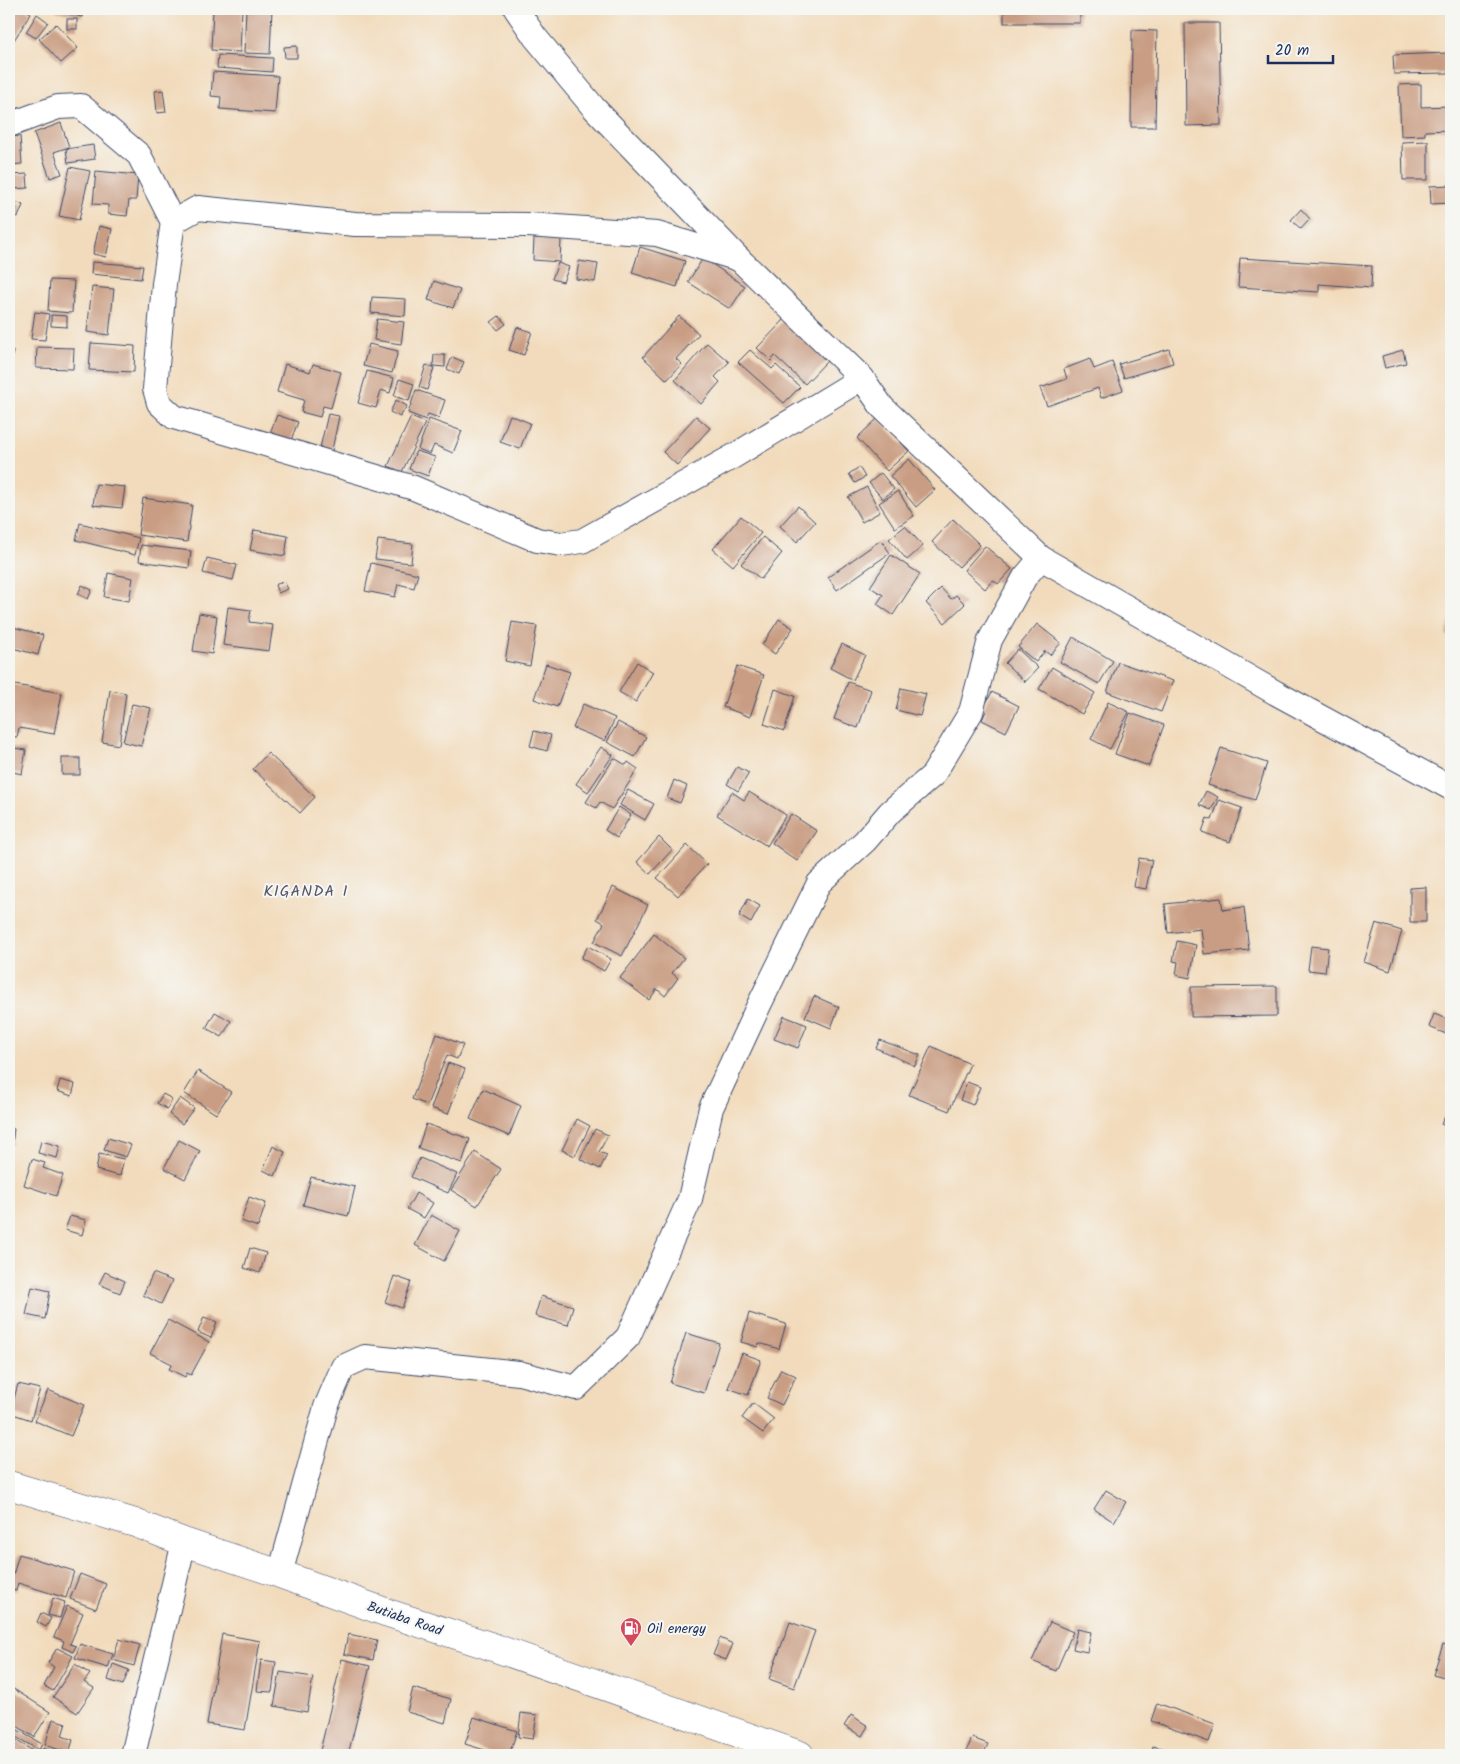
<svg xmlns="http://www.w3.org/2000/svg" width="1460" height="1764" font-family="Kalam,sans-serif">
	<rect width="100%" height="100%" fill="#f6f6f2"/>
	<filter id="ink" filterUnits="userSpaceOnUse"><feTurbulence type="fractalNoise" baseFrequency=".02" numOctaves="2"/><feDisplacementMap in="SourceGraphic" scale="10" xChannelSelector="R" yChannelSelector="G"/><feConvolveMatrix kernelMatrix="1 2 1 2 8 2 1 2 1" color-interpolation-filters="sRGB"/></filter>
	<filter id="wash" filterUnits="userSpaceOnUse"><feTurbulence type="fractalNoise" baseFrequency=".0096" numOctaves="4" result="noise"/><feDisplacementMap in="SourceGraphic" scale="20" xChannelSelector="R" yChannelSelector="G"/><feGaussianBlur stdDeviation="1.12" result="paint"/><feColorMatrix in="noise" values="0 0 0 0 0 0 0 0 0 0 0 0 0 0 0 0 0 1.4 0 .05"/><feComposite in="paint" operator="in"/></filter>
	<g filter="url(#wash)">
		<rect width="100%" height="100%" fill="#f2dbbc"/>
		<g id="blocks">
			<g fill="#c99d83">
				<path d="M12,9H24L31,13L11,45L9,44V15Z"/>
				<path d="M56,9H84L82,17L56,11Z"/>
				<path d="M213,9H242L240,52L211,50Z"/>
				<path d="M246,9H272L270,54L244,53Z"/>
				<rect x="1004" y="9" width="76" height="14"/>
				<path d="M37,14L48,22L36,38L26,32Z"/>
				<rect x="67" y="19" width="10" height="10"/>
				<path d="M1185,23H1219L1221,125L1186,126Z"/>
				<path d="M56,24L78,48L61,63L39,39Z"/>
				<path d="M1132,30L1157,31L1155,127H1131Z"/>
				<path d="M297,46V58H285L284,47Z"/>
				<path d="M1448,53L1449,73L1394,74L1393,55Z"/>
				<path d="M218,55L273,58L272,72L217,68Z"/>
				<path d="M213,72L278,76L275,113L220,109L221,97L211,96Z"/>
				<path d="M1421,84V107L1451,106V130L1425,131V135L1401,136L1399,85Z"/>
				<path d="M163,90L166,112L157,113L155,91Z"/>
				<path d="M61,123L69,147L54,152L62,174L50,178L34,133Z"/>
				<path d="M20,136L22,164L9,165V137Z"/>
				<path d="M1428,141V180H1403L1402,142Z"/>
				<path d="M93,145L95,159L68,163L66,149Z"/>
				<path d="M70,167L90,171L79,220L59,216Z"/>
				<path d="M96,171L138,175L136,200H129L127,216L108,214V205L93,204Z"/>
				<path d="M27,174L28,188L11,189L10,175Z"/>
				<path d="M1451,185V203L1431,204L1430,186Z"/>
				<path d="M9,199L23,205L18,217L9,213Z"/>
				<path d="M1301,209L1310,219L1301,229L1291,220Z"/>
				<path d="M99,226L112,229L106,257L93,254Z"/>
				<path d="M534,238L561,239L560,262L533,260Z"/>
				<path d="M640,247L685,261L677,287L632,273Z"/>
				<path d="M703,258L745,286L730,309L688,282Z"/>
				<path d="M1240,258L1372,266L1371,288L1319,284V292L1238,287Z"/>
				<path d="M579,261L598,264L595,282L576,279Z"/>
				<path d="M92,262L143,266L141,279L91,274Z"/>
				<path d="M558,263L569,267L563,282L552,279Z"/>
				<path d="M50,280L74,281L72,313L48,311Z"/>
				<path d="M434,281L460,290L453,308L428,300Z"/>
				<path d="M92,287L114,289L109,335L87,332Z"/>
				<path d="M372,297L406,299L405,316L371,313Z"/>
				<path d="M35,312L49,314L45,340L31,339Z"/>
				<path d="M51,315L67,316V327L51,326Z"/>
				<path d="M499,316L506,324L498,330L491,322Z"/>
				<path d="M679,316L699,334L676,359L682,364L667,380L643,357Z"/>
				<path d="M377,319L404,322L401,344L374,340Z"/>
				<path d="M785,319L828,360L805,384L775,356L771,361L757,348Z"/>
				<path d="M517,327L532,332L524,355L509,350Z"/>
				<path d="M91,343L135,346L134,372L89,370Z"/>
				<path d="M707,343L729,362L715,377L720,382L701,404L675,380Z"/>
				<path d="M369,344L398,351L392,373L363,366Z"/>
				<path d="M37,347L74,348L73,369L36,368Z"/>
				<path d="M1169,349L1173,363L1124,378L1119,364Z"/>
				<path d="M750,350L772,369L776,365L800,387L784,403L738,362Z"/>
				<path d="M1403,350L1406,363L1385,368L1382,356Z"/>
				<path d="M9,351H13L11,377L9,376Z"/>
				<path d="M434,355H445V367L433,366Z"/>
				<path d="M452,357L464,362L459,374L447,369Z"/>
				<path d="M1090,359L1094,369L1112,362L1123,390L1101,398L1098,388L1047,406L1040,388L1067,379L1064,369Z"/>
				<path d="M285,364L310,372L313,364L341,372L331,408L323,406L320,417L301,412L304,400L277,392Z"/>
				<path d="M426,365L434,368L427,390L419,387Z"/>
				<path d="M367,371L394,378L390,393L381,390L376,408L358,403Z"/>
				<path d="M399,379L414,384L409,401L394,396Z"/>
				<path d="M416,390L445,400L439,418L428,414L426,420L408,413Z"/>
				<path d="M396,400L407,406L400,417L390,412Z"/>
				<path d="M328,414L339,416L331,455L319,452Z"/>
				<path d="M277,415L298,422L288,448L267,441Z"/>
				<path d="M510,415L530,423L520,449L500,442Z"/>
				<path d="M696,416L710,428L677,465L663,452Z"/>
				<path d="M411,417L425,423L402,472L388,466Z"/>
				<path d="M878,418L909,451L887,471L857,438Z"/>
				<path d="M429,419L462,431L453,453L434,445L430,454L418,449Z"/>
				<path d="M416,451L435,457L428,476L409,469Z"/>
				<path d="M909,459L935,490L916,507L890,476Z"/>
				<path d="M859,467L865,477L855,483L849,474Z"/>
				<path d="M881,473L894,489L883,499L869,483Z"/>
				<path d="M96,484L125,487L122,508L93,505Z"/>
				<path d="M867,487L880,512L862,522L848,497Z"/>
				<path d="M898,491L914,516L895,528L879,503Z"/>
				<path d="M143,498L192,505L187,542L138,535Z"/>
				<path d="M798,506L815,522L797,542L780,526Z"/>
				<path d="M741,516L761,533L733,566L713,549Z"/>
				<path d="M953,519L980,545L959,567L932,542Z"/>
				<path d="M80,523L139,538L135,555L76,540Z"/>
				<path d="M905,526L923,546L907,560L889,539Z"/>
				<path d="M254,530L288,536L285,556L250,550Z"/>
				<path d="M763,537L782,553L761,579L741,564Z"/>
				<path d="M378,540L413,544L411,563L375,559Z"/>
				<path d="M881,540L890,553L837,590L828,577Z"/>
				<path d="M141,545L191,551L189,568L139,561Z"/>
				<path d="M985,546L1012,569L998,584L993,580L985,589L964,570Z"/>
				<path d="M891,555L920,574L893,615L877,604L883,595L870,587Z"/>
				<path d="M207,558L237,565L233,580L203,573Z"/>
				<path d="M371,563L418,574L414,588L398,584L395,597L365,591Z"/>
				<path d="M108,573L133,578L129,601L104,597Z"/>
				<path d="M284,581L288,589L278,593L275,585Z"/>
				<path d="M82,585L92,590L88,599L78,594Z"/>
				<path d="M941,588L951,599L956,595L965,604L945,623L926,603Z"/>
				<path d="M228,607L251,610L249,622L273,625L269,651L223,645Z"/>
				<path d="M199,613L217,616L212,654L193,651Z"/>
				<path d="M779,619L793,628L775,654L762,645Z"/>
				<path d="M512,622L537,626L530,666L505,661Z"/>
				<path d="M1449,623H1451V636L1446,635Z"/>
				<path d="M1037,624L1061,643L1050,655L1045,651L1036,662L1018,647Z"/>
				<path d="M13,627L43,635L38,655L9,647Z"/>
				<path d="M1073,637L1113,661L1099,684L1060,662Z"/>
				<path d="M842,644L865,655L853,680L830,668Z"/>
				<path d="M1018,649L1038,668L1025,682L1005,663Z"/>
				<path d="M637,662L653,672L636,702L619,692Z"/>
				<path d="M1118,662L1173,681L1161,712L1107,692Z"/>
				<path d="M546,664L570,672L557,707L534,699Z"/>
				<path d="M737,666L764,675L750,717L723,707Z"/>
				<path d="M1052,667L1095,693L1082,714L1039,689Z"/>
				<path d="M848,682L871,690L858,728L834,719Z"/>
				<path d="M9,684L62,693L54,734L19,728L17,737L9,736Z"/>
				<path d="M901,688L926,694L920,716L896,710Z"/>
				<path d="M775,689L795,696L784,731L764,724Z"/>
				<path d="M110,690L126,693L119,745L102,742Z"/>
				<path d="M992,692L1019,706L1006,732L982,720L986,711L983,709Z"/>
				<path d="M1108,702L1129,712L1110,749L1091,739Z"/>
				<path d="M132,704L151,708L141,746L123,742Z"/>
				<path d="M583,704L615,718L605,741L573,728Z"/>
				<path d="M1130,713L1164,725L1149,766L1115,754Z"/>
				<path d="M618,722L646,737L635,757L607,742Z"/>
				<path d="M534,731L551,735L547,751L530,746Z"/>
				<path d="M9,747L26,750L22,774L9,771Z"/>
				<path d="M601,747L613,755L588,792L576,784Z"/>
				<path d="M1221,748L1267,763L1255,800L1208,785Z"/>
				<path d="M268,753L315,797L300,813L253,769Z"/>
				<rect x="62" y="758" width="18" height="17"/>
				<path d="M614,758L626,765L628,762L638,769L612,809L600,802L596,808L586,802Z"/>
				<path d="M737,767L749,773L738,791L727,784Z"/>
				<path d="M674,780L687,786L680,803L667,798Z"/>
				<path d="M628,790L654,804L645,820L620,805Z"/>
				<path d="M1206,791L1218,797L1211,810L1199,805Z"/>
				<path d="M732,792L744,800L749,792L786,815L767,846L717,815Z"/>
				<path d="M1219,800L1242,808L1230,842L1202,832L1207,818L1212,820Z"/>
				<path d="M619,807L631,815L617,838L605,830Z"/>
				<path d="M791,814L817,831L797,861L772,843Z"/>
				<path d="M659,837L672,850L650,874L637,862Z"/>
				<path d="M687,845L707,864L678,896L657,878Z"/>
				<path d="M1139,858L1152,860L1146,889L1134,887Z"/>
				<path d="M613,887L648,905L622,956L594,942L604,923L597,919Z"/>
				<path d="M1426,887V922H1410V888Z"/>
				<path d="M1221,898L1223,910L1244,907L1249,950L1204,954L1201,929L1168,933L1165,904Z"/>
				<path d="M748,899L760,906L751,923L739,916Z"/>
				<path d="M1376,923L1402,931L1390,971L1364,962Z"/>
				<path d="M654,934L684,958L672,973L678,978L665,996L657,989L649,1000L620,978Z"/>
				<path d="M1177,941L1196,945L1190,978L1176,975L1178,962L1173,961Z"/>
				<path d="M588,946L611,959L604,971L581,958Z"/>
				<path d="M1311,946L1328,948L1325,972L1308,970Z"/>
				<path d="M1277,986V1016L1191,1017V987Z"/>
				<path d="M814,996L839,1007L831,1028L805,1017Z"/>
				<path d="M215,1012L231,1021L222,1037L206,1028Z"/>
				<path d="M1434,1014L1451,1020V1036L1429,1027Z"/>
				<path d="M784,1016L807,1025L798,1048L774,1039Z"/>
				<path d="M437,1034L463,1045L457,1059L447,1055L427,1105L412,1099Z"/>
				<path d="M880,1040L920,1055L915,1066L876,1048Z"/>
				<path d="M931,1046L970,1064L949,1111L909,1095Z"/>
				<path d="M448,1063L465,1069L448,1114L431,1108Z"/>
				<path d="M198,1071L231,1092L216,1114L184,1093Z"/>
				<path d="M60,1080L75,1084L72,1096L57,1091Z"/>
				<path d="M967,1082L980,1087L973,1105L960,1100Z"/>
				<path d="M483,1089L521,1106L509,1136L470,1119Z"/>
				<path d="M163,1094L172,1099L167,1109L157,1103Z"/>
				<path d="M180,1098L194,1108L182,1124L169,1114Z"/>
				<path d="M1448,1111L1451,1112V1129L1441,1124Z"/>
				<path d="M577,1119L590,1126L575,1156L562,1150Z"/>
				<path d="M426,1124L470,1139L462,1163L418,1148Z"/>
				<path d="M9,1128L14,1129L12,1145L9,1144Z"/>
				<path d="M595,1129L608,1135L599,1152L607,1155L600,1169L580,1159Z"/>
				<path d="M108,1138L131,1145L126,1157L104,1150Z"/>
				<path d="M179,1140L200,1151L185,1179L164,1168Z"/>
				<path d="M41,1141L60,1146L57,1158L38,1153Z"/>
				<path d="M273,1146L285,1152L275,1176L263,1170Z"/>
				<path d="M475,1152L501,1169L477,1206L451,1190Z"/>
				<path d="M99,1154L124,1159L120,1176L96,1170Z"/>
				<path d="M420,1158L457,1174L448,1193L411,1177Z"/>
				<path d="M32,1159L45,1163L43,1168L63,1175L56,1196L24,1185Z"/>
				<path d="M311,1177L355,1187L348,1216L303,1205Z"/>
				<path d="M416,1193L433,1203L424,1218L407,1209Z"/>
				<path d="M249,1197L266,1203L258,1227L241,1221Z"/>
				<path d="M431,1215L460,1231L444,1261L415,1245Z"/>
				<path d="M70,1216L86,1220L82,1235L65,1230Z"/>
				<path d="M250,1248L266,1253L260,1273L244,1268Z"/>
				<path d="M105,1272L125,1281L120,1293L99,1284Z"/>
				<path d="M153,1273L172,1281L161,1304L143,1295Z"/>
				<path d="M394,1276L411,1282L402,1308L385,1302Z"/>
				<path d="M32,1287L50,1291L45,1319L26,1315Z"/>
				<path d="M541,1296L573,1306L568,1325L535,1316Z"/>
				<path d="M749,1313L786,1324L779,1349L759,1343L758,1347L741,1342Z"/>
				<path d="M204,1317L217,1322L211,1338L198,1332Z"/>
				<path d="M168,1320L209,1342L191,1375L187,1373L185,1377L169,1369L172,1364L150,1353Z"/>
				<path d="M686,1333L719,1343L704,1393L670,1383Z"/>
				<path d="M742,1353L761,1360L748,1395L728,1388Z"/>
				<path d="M781,1369L796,1376L782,1405L767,1398Z"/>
				<path d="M18,1384L40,1389L31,1420L10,1413Z"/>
				<path d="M48,1390L84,1405L71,1436L35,1421Z"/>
				<path d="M753,1403L774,1419L763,1433L742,1418Z"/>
				<path d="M1106,1490L1126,1502L1114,1522L1094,1509Z"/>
				<path d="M19,1554L74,1571L66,1598L18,1583L16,1591L9,1589Z"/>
				<path d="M80,1574L106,1584L96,1609L70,1599Z"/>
				<path d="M53,1598L65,1602L60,1618L48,1615Z"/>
				<path d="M67,1606L83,1613L70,1644L76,1646L73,1652L62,1647L64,1641L54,1637Z"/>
				<path d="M41,1613L51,1618L46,1627L37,1622Z"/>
				<path d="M790,1622L815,1631L794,1688L769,1679Z"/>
				<path d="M1050,1622L1073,1632L1056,1671L1032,1661Z"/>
				<path d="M1077,1629L1091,1632L1087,1652L1073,1649Z"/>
				<path d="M222,1634L260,1641L245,1730L207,1724Z"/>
				<path d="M348,1634L377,1640L373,1660L344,1654Z"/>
				<path d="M720,1638L733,1644L726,1660L713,1655Z"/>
				<path d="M119,1639L140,1645L134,1666L113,1660Z"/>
				<path d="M80,1644L113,1654L108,1668L75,1658Z"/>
				<path d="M1443,1644L1451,1647V1680L1433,1675Z"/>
				<path d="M57,1648L73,1656L53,1691L44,1686L54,1667L48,1663Z"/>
				<path d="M342,1659L370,1666L348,1755H335L320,1751Z"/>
				<path d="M261,1660L276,1662L272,1692L257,1691Z"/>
				<path d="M75,1664L90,1674L84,1682L94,1688L77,1713L53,1697Z"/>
				<path d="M113,1664L129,1670L123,1685L108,1680Z"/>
				<path d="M280,1672L313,1677L307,1712L274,1706Z"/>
				<path d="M12,1688L50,1712L34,1737L9,1721V1692Z"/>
				<path d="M413,1688L451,1699L445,1723L407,1712Z"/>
				<path d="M1157,1703L1215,1724L1209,1742L1151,1721Z"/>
				<path d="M521,1713L537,1715L533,1739L518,1737Z"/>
				<path d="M851,1715L868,1726L862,1736L844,1726Z"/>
				<path d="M474,1717L517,1731L509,1755H501L465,1744Z"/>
				<path d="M53,1719L66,1723L62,1736L73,1740L69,1753L45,1745Z"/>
				<path d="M16,1729L42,1744L39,1750L12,1735Z"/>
				<path d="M9,1736L36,1753L35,1755H9Z"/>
				<path d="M972,1738L988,1744L983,1755H974L966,1752Z"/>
				<path d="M1153,1746L1189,1755H1151Z"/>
				<path d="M43,1748L59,1753V1755H41Z"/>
			</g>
		</g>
	</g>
	<g filter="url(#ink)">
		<use href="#blocks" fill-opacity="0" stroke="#3b496c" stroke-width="1"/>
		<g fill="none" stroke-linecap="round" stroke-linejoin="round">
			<g stroke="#3b496c" stroke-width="26">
				<g id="minor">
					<path d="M516,9L535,37L594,108L739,259L862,378L882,407L1041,558L1276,693L1451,788"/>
					<path d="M9,125L58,107L81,106L139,155L173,222"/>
					<path d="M739,259L657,234L528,225L355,224L198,208L173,222L164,284L155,389L159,403L174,417L414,488L537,540L561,544L582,541L734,456L862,378"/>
					<path d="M280,1574L326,1407L343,1367L365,1357L519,1373L576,1388L628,1337L690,1199L711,1108L759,1005L819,883L865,841L890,812L933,775L971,712L990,640L1025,577L1041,558"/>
					<path d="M133,1755L184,1542"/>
				</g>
			</g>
			<g stroke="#3b496c" stroke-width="29">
				<path id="secondary" d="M9,1485L135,1523L184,1542L280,1574L388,1613L487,1645L800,1755"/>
			</g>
			<use href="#minor" stroke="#fff" stroke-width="24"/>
			<use href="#secondary" stroke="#fff" stroke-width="28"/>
		</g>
	</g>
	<defs>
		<g id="fuel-pin" transform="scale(1.125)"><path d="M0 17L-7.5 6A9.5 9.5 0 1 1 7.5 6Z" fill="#d1495b" stroke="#f6f6f2"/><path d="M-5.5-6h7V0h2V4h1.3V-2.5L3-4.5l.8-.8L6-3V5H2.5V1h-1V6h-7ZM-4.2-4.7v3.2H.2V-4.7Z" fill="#fff"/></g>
	</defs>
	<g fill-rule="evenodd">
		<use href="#fuel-pin" x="631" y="1628"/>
	</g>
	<g text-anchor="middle" stroke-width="4" stroke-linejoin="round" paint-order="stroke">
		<g font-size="14" fill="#1b2f5e" stroke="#f6f6f2">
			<text transform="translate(405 1618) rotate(19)" y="5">Butiaba Road</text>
		</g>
		<g font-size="14" fill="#1b2f5e" stroke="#f6f6f2" text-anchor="start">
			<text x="647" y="1633">Oil energy</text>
		</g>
		<g font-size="16" letter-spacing="1" fill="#58566b" stroke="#f6f6f2">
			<text x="306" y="896">KIGANDA I</text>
		</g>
	</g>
	<rect width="1460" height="1764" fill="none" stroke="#f6f6f2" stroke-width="30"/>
	<path d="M1268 55v8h65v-8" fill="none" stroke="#1b2f5e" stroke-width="2.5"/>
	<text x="1275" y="55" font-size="15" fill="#1b2f5e" stroke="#f6f6f2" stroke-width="4" paint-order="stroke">20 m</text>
</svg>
